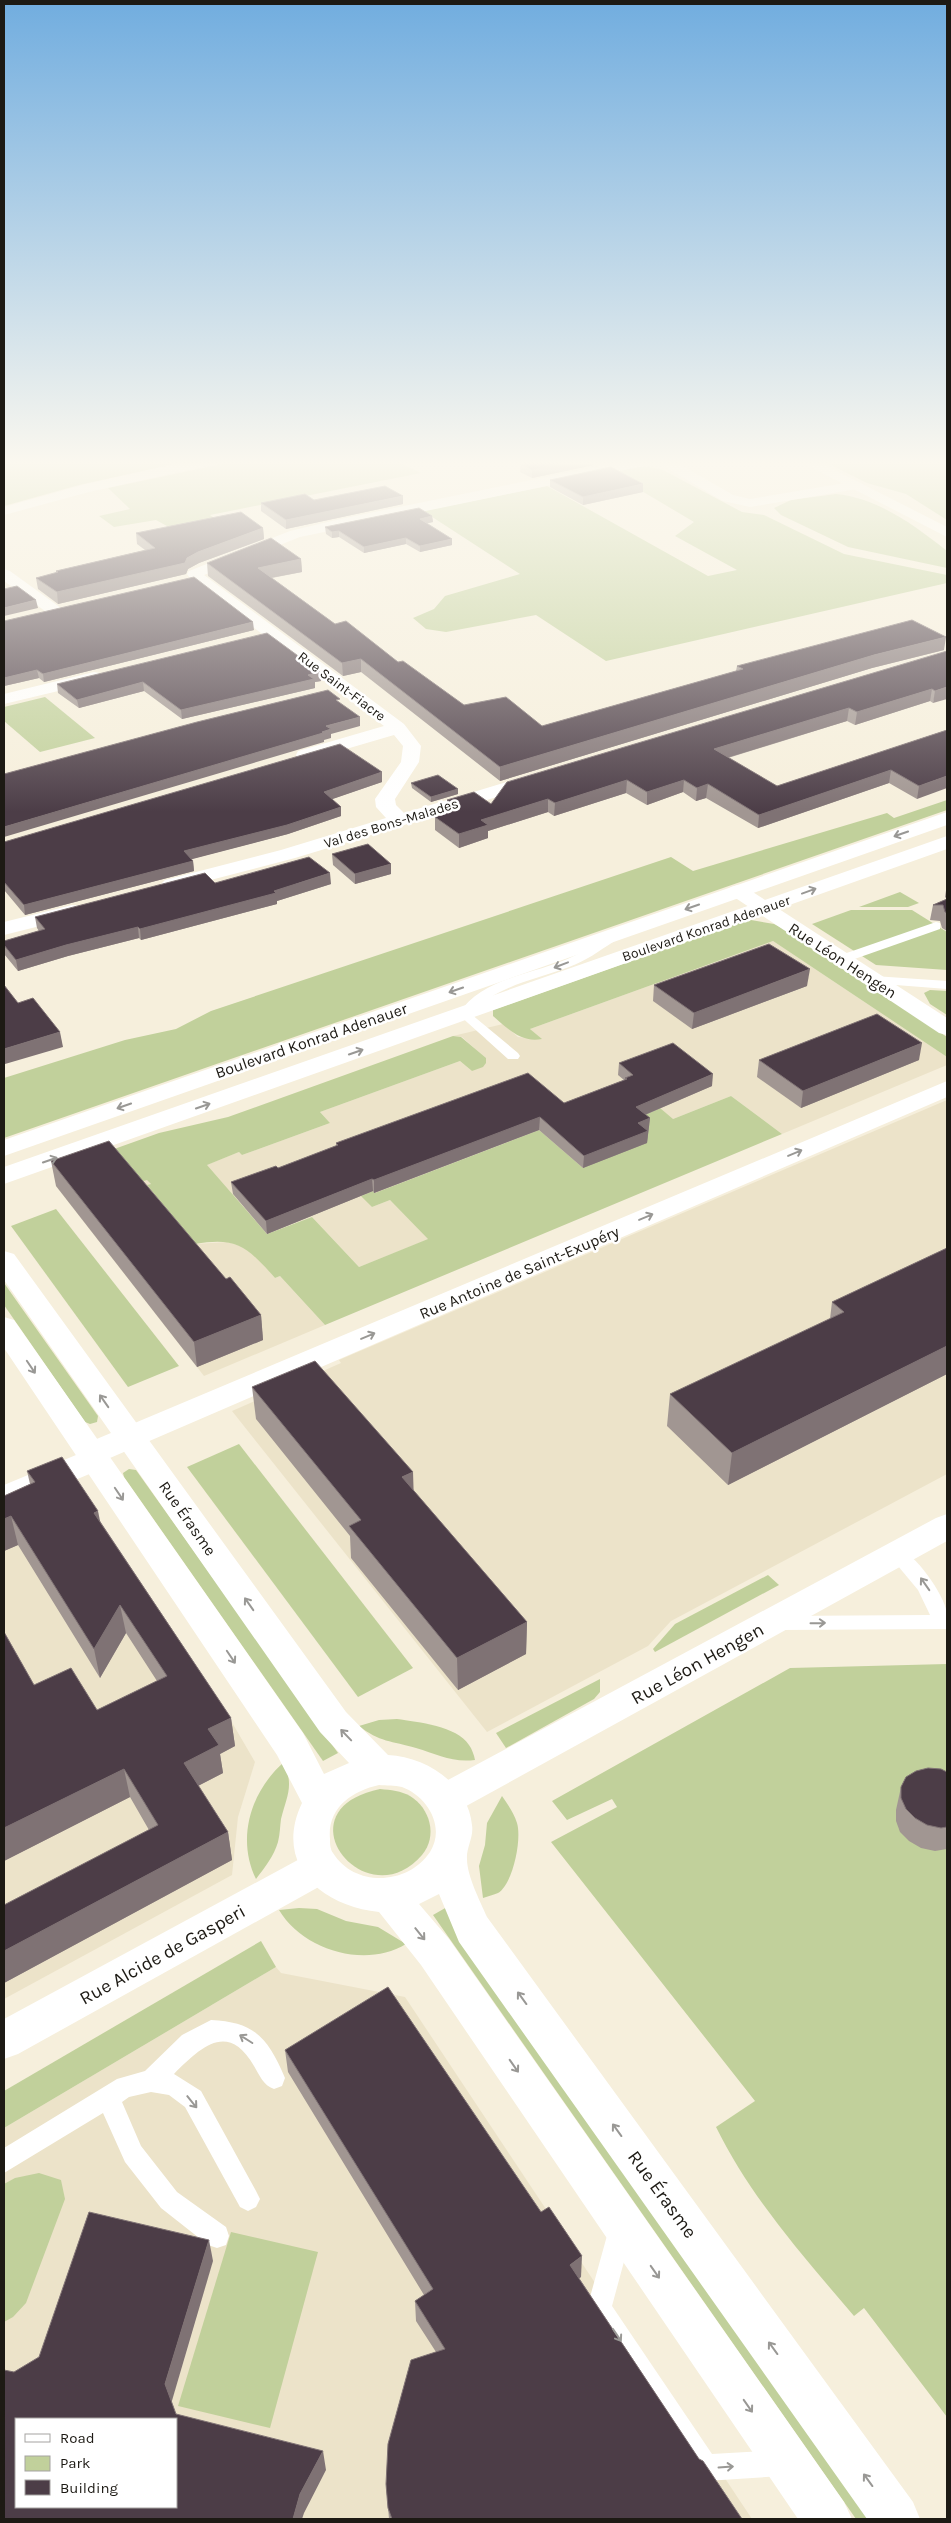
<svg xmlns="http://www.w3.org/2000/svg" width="951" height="2523" font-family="Karla,sans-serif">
	<rect width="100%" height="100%" fill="#f6efdc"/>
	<g fill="#ece3c9" fill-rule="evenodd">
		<path d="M773,941L947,1057V1065L782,1134L731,1096L673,1119L647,1143L583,1168L362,1195L372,1207L390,1200L429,1239L359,1267L312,1217L267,1234L206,1165L239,1152L242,1155L330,1123L320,1112L460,1061L472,1071L485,1058L462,1037L453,1036L503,1024L518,1037L541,1039L530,1029Z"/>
		<path d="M947,1100V1474L671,1621L648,1646L487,1732L232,1411L341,1363L339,1360Z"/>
		<path d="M113,1165L147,1179L151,1184L148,1185L195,1244L227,1242L241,1246L253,1253L275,1278L280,1276L325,1325L204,1376L56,1186Z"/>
		<path d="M64,1491L230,1719L255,1762L238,1817L232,1875L4,1999V1517Z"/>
		<path d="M276,1967L281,1973L405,1997L752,2519H4V2128ZM16,2419H176V2507H16Z"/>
	</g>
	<g fill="#c1d09b">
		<path d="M4,459H197L79,485L4,506Z"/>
		<path d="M246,459H393L421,473L210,515L221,523L176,531L156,520L114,527L99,516L130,509L108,488Z"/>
		<path d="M819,459H947V520L906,494L867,483Z"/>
		<path d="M638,467H650L663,470L742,512L764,515L844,554L947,575V583L606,661L536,615L446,632L426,629L413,618L434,609L445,596L520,574L423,511L547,486L708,576L737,570L675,536L694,522L608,471Z"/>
		<path d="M836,494C878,498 914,525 947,551V568L848,547L781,515L774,508L791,500Z"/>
		<path d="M45,697L95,738L40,752L4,721V707Z"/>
		<path d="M947,800V810L4,1138V1078L125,1040L176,1029L211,1011L671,857L693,871L887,813L894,818Z"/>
		<path d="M900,892L919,903L908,907H859Z"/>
		<path d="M851,910H912L947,932V970L876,965L812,924Z"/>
		<path d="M751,920L774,924L782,928L947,1037V1057L773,941L530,1029L542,1039C521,1043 508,1029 493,1016V1010L741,922Z"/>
		<path d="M930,990L947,991V1015L930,1004L924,993Z"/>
		<path d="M453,1036L461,1037L486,1058V1063L483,1067L472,1071L460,1061L320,1112L330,1123L242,1155L239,1152L207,1165L267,1234L312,1217L359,1267L428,1239L390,1200L372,1207L361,1196L373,1191L375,1193L539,1130L583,1168L610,1098L649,1113L660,1108L673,1119L731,1096L782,1134L325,1325L280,1276L275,1278C247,1247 238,1237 195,1244L147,1185L151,1184L147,1180L130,1185L103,1153L159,1133L228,1117Z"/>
		<path d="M56,1209L179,1366L128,1387L11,1226Z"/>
		<path d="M4,1283L98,1416L97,1422L90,1424L85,1422L4,1305Z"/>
		<path d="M239,1444L413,1668L358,1697L187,1467Z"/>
		<path d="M129,1469L136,1470L338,1753L323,1761L124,1477L123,1473Z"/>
		<path d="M768,1575L779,1585L655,1652L653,1649L675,1624Z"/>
		<path d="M947,1664V2417L864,2308L854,2316C803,2256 751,2198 716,2127L755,2101L551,1842L617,1807L612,1799L567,1820L552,1801L790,1668Z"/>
		<path d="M600,1679V1692L594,1699L506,1748L496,1733Z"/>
		<path d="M397,1719C418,1722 457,1726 469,1745C472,1749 474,1755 475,1760C452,1763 437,1754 416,1748C392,1741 379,1742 359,1726L379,1720Z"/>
		<path d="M284,1762C294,1787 287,1795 281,1819C280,1826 280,1834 278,1842C274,1856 265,1867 256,1879C236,1838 251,1791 284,1762Z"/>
		<path d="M380,1789C391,1790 401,1791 410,1796C430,1808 438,1836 422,1855C366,1920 278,1810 380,1789Z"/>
		<path d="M502,1796C508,1805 514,1813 517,1823C522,1839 513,1884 498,1893C494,1895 488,1896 483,1898L479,1866L485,1845L487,1823Z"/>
		<path d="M447,1907L488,1967L880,2519H856L433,1915Z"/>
		<path d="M299,1908L317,1909L346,1921L378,1927L406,1944C365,1969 303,1950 279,1910Z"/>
		<path d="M261,1941L276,1967L4,2128V2091Z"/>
		<path d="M39,2173L61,2180L65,2199L26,2303L13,2317L4,2322V2184L15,2178Z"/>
		<path d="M231,2232L318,2252L270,2428L178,2406Z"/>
	</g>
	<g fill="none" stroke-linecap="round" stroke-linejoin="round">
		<g fill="#fff" fill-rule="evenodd">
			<path d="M936,922L940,923V929L846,962H838L836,959L838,956Z"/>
			<path d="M609,935L615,939L613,942C599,951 586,961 569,967C535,980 497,985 471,1014L518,1053L520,1056L518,1059H508L458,1014C485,975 537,975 576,955C587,950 597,938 609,935Z"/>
			<path d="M874,976L947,981V989L870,983L868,980Z"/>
			<path d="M897,1547C915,1553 944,1594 947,1613C948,1618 947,1624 947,1629L778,1630L772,1628L769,1623L772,1618L778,1616L930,1615L918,1590L888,1554L891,1549Z"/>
			<path d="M211,2020C255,2022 268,2038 285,2078L282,2086L274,2089C263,2085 260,2076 254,2066C228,2021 201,2047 174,2074L201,2091L256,2191L260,2199L256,2207L248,2211L240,2207L185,2107L169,2095L151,2092L129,2097L122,2102L141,2146L177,2192L226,2227L229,2236L226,2245L217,2248L208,2245L161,2208L125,2162L103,2113L4,2173V2148L117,2079L145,2071L182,2035Z"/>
			<path d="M620,2220L629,2223L632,2232L612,2306L712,2454L781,2450L790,2454L794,2463L790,2472L781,2476L706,2481L697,2477L587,2308L608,2232L611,2223Z"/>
		</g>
		<g fill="#fff" fill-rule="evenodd">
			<path d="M635,459H671L733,495L750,499L857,481L864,485L857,489L750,507L723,501L658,463L300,537L204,575L404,724L421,746L419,762L395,799L396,805L404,813L536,773L543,775L546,779L543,783L295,858L172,890L165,888L161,884L165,880L281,850L386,818L376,807L375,799L401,762L403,746L394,735L312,759H298L296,755L298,751L384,726L192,581L187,574L189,571L290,531L340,519Z"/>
			<path d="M4,569L10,571L61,608L63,611L61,614H49L4,581Z"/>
			<path d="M94,672L100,673L103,677L100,681L4,704V694Z"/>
			<path d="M738,885L745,887L947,1018V1035L939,1033L731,895L727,891L731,887Z"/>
			<path d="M72,905L80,906L83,911L80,916L4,935V922Z"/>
			<path d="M947,1081V1097L110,1458L106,1467L4,1510V1485L76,1455L80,1446Z"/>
			<path d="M947,1514V1541L459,1810L446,1815L433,1810L428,1799L433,1788L936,1518Z"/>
			<path d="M320,1850L333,1855L339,1867L333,1879L18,2054L4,2059V2019L307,1855Z"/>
		</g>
		<path fill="#fff" fill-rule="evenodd" d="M4,1251L14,1254L346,1712L388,1755C427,1757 468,1784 472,1825C474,1837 466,1848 467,1859C467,1876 480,1901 487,1917L913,2502L920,2519H867L459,1942L439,1894L419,1904L449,1939L844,2502L852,2519H798L421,1965L379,1912C321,1906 273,1864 302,1803L277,1755L4,1348V1317L14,1320L303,1733L324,1774L349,1763L320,1732L4,1280ZM379,1785C386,1786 395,1785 402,1787C427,1796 446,1827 430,1852C408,1885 355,1888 333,1853C330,1849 330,1843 330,1839C327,1808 352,1791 379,1785Z"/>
		<g fill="#fff" fill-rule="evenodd">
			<path d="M198,459H225L223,462L89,492L4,515V507L86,484Z"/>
			<path d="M795,459H813L947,527V537Z"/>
			<path d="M947,812V825L4,1156V1140Z"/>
			<path d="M947,836V849L4,1184V1167Z"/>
		</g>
	</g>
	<g fill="#a19692">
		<path d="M521,459H608L595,462L594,461V465L532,478L520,472Z"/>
		<path d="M550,480L643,492L583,505L550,487Z"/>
		<path d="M314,500L403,504L286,529L261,511V503Z"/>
		<path d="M432,516L433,522L427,523L452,545L420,552L406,544L364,553L339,537L332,538L326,534L325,527Z"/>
		<path d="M263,528L264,539L199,563L188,569L186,574L58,604L38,589L36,578L56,573V571L145,550L137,544L136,533Z"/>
		<path d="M301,559L302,572L272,578L335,624L398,662L464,705L542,726L736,671L737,666L944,650L872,668L500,781L361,672L343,676L208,576L207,563Z"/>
		<path d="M4,621L254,630L44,682L39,678L4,686Z"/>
		<path d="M947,651L933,703L930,701L855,725L847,721L728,758L777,786L947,730L917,799L889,783L758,828L706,798L696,801L683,792L647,805L626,793L554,816L548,812L488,831V838L459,848L435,830V817L448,813L447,800L491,804Z"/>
		<path d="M320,672L321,681L315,682V688L182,719L144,691L79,708L58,693L57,684Z"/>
		<path d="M382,772V782L332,799L341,807V816L288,834L191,859L193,861L194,871L25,915L4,890V842Z"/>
		<path d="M411,783L458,789V794L431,802L412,788Z"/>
		<path d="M332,854L391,874L355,884L333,865Z"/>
		<path d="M215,883L331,884L277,901V904L141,940L139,938L68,956L18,971L4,954V941L39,931L37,928L35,917Z"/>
		<path d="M947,884V899L945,897Z"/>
		<path d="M947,899V931L942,928L940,921L930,920L933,905Z"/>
		<path d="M654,985L807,986L692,1029L653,1001Z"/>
		<path d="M759,1060H919L801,1108L757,1077Z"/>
		<path d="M619,1063L712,1086L645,1115L650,1118L647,1143L583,1168L539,1130L374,1193L373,1191L267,1234L233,1194L231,1182L278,1168L336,1146V1143L564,1103L624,1080L618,1075Z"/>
		<path d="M51,1161L226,1279L261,1315L263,1340L197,1367L56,1186Z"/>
		<path d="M947,1248V1374L728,1485L667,1426L670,1394L830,1319L832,1302Z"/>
		<path d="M252,1387L414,1491L527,1622L526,1654L458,1690L351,1558L350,1536L256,1419Z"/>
		<path d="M27,1471L100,1521L231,1718L235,1746L220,1754L223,1773L198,1786L228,1832L232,1860L4,1983V1905L149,1830L130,1797L4,1861V1632L34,1685L97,1710L157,1681L126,1633L100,1678L18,1545L4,1551V1496L30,1484Z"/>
		<path d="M947,1772V1849L935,1851L921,1848L909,1841L900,1832L896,1821V1810L901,1787Z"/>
		<path d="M285,2050L581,2277L579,2278L699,2459L742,2519H389L386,2484L436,2352L416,2321L415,2301L424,2295L288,2072Z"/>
	</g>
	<g fill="#7f7274">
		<path d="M585,459H594V465L532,478V470Z"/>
		<path d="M595,459H608L595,462Z"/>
		<path d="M643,484V492L583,505V497Z"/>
		<path d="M403,496V504L286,529V520Z"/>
		<path d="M432,516L433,522L420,525V519Z"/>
		<path d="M263,528L264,539L199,563L188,569L186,574L58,604L57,592L187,558L198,552Z"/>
		<path d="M339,531V537L332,538V532Z"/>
		<path d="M406,538V544L364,553V547Z"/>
		<path d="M452,539V545L420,552V546Z"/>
		<path d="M301,559L302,572L259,580L258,568Z"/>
		<path d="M36,600L38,608L4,616V608Z"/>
		<path d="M253,622L254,630L44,682L43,674Z"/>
		<path d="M946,637L944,650L872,668L500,781V767L874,655Z"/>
		<path d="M361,659V672L343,676L342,663Z"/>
		<path d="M37,670L39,678L4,686V678Z"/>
		<path d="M320,672L321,681L315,682V688L182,719L181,710L308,675Z"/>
		<path d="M143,682L144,691L79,708L77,700Z"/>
		<path d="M947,687V699L933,703L935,691Z"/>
		<path d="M932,689L930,701L855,725L857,712Z"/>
		<path d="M849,708L847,721L713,762L714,749Z"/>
		<path d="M360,717V726L331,734V738L324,740V742L4,837V827L322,732L326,726Z"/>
		<path d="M891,770L889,783L758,828L759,815Z"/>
		<path d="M382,772V782L324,802V792Z"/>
		<path d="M947,776V788L917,799L919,786Z"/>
		<path d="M627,780L626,793L554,816L555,803Z"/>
		<path d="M684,780L683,792L647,805V792Z"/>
		<path d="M708,784L706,798L696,801L697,788Z"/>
		<path d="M458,789V794L431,802V797Z"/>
		<path d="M548,799V812L488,831V838L459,848V834L481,820Z"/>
		<path d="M341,807V816L288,834L185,861L184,851Z"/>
		<path d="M193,861L194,871L25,915L24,905Z"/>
		<path d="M391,864V874L355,884V874Z"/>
		<path d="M330,873L331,884L277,901V904L141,940L140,929L274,891Z"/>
		<path d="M138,927L139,938L68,956L18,971L16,960L66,945Z"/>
		<path d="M810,969L807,986L692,1029L694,1013Z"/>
		<path d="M60,1032L63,1047L5,1064L4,1056V1049Z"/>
		<path d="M922,1043L919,1060L801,1108L803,1091Z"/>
		<path d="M713,1074L712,1086L635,1119L636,1107Z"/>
		<path d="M540,1117L539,1130L374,1193V1180Z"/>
		<path d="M650,1118L647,1143L583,1168L584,1156L638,1123Z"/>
		<path d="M372,1179L373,1191L267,1234L266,1221Z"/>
		<path d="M261,1315L263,1340L197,1367L194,1342Z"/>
		<path d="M947,1346V1374L728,1485L732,1453Z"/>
		<path d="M413,1472L414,1504L402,1477Z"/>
		<path d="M98,1511L104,1540L94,1513Z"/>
		<path d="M11,1516L18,1545L4,1551V1519Z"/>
		<path d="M120,1605L126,1633L100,1678L94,1649Z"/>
		<path d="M527,1622L526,1654L458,1690L457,1658Z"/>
		<path d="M231,1718L235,1746L220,1754L223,1773L188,1791L184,1763L208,1729Z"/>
		<path d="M124,1769L130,1797L4,1861V1828Z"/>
		<path d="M228,1832L232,1860L4,1983V1951Z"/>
		<path d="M209,2240L213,2261L171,2404L165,2384Z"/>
		<path d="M582,2256L581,2277L569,2285L570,2265Z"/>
		<path d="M323,2451L326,2470L304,2513L302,2519H293L300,2494Z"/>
	</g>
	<g fill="#4c3d47" stroke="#7f7274" fill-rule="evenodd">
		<path d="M526,459H585L532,470L520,463L530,461Z"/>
		<path d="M611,467L643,484L583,497L550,480Z"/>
		<path d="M385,486L403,496L286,520L261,503L305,494L314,500Z"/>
		<path d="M419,508L432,516L420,519L452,539L420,546L406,538L364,547L339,531L332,532L325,527Z"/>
		<path d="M241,512L263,528L198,552L187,558L185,563L57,592L36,578L58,572L56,571L155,548L136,533Z"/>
		<path d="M271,538L301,559L258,568L335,624L346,621L398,662L403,661L464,705L506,697L542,726L743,669L737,666L912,620L946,637L874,655L500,767L361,659L342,663L207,563Z"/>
		<path d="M194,577L253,622L43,674L37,670L4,678V621Z"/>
		<path d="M17,586L36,600L4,608V589Z"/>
		<path d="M267,633L320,672L308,675L314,679L181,710L143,682L77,700L57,684Z"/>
		<path d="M947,651V687L935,691L932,689L857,712L849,708L714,749L777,786L947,730V776L919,786L891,770L759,815L708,784L697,788L684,780L647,792L627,780L555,803L548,799L481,820L488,825L459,834L435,817L460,809L447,800L474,792L491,804L507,782Z"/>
		<path d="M328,690L340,699L336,700L360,717L326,726L331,729L322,732L323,733L4,827V774L197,722Z"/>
		<path d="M340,744L382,772L324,792L341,807L287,825L184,851L193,861L24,905L4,882V842Z"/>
		<path d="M438,775L458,789L431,797L411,783Z"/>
		<path d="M368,844L391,864L355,874L332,854Z"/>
		<path d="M309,857L330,873L274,891L276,893L140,929L138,927L66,945L16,960L4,945V941L45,929L35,917L205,873L215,883Z"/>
		<path d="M947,899V913L945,912L943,905H933Z"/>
		<path d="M769,944L810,969L694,1013L654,985Z"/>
		<path d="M4,985L18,1003L33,998L60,1032L4,1049Z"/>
		<path d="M877,1014L922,1043L803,1091L759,1060Z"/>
		<path d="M673,1043L713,1074L636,1107L650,1118L638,1123L648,1131L584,1156L540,1117L374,1180L372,1179L266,1221L231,1182L276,1166L278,1168L338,1145L336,1143L528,1073L564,1103L627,1079L625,1078L633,1075L619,1063Z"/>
		<path d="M109,1141L226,1279L230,1277L261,1315L194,1342L51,1161Z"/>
		<path d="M947,1248V1346L732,1453L670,1394L844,1312L832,1302Z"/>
		<path d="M315,1361L413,1472L402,1477L527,1622L457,1658L349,1526L361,1520L252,1387Z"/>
		<path d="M62,1457L98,1511L94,1513L231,1718L208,1729L219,1745L184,1763L228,1832L4,1951V1905L158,1825L124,1769L4,1828V1632L34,1685L71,1668L97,1710L167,1676L120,1605L94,1649L11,1516L4,1519V1496L35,1482L27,1471Z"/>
		<path d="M928,1768L941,1769L947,1772V1827L941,1828L927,1825L915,1818L906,1809L901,1798V1787L906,1777L916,1771Z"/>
		<path d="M388,1987L541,2212L549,2207L582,2256L570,2265L699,2459L703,2461L742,2519H392L388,2508L386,2484L388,2444L411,2360L445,2349L415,2301L433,2289L285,2050Z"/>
		<path d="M89,2212L209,2240L165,2384L176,2414L323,2451L300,2494L293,2519H4V2370L14,2372L39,2357ZM16,2419H176V2507H16Z"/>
	</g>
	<defs><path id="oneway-shaft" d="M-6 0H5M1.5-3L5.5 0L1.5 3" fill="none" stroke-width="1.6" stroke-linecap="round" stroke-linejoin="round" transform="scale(1.25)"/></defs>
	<g stroke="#999895">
		<use href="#oneway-shaft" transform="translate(901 834) rotate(161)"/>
		<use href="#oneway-shaft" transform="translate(809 891) rotate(-20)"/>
		<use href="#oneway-shaft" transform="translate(692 907) rotate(161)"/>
		<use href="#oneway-shaft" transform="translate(561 965) rotate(159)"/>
		<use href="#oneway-shaft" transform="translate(456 990) rotate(161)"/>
		<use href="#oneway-shaft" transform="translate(356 1052) rotate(-19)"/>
		<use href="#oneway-shaft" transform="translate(124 1106) rotate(161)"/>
		<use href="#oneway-shaft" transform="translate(203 1106) rotate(-19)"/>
		<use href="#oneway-shaft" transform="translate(795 1153) rotate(-23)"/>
		<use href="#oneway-shaft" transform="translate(50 1160) rotate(-19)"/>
		<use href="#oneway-shaft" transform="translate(646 1217) rotate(-23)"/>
		<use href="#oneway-shaft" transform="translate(368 1336) rotate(-23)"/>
		<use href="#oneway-shaft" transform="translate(31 1367) rotate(56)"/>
		<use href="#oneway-shaft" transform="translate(104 1401) rotate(-125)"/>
		<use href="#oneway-shaft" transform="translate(119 1494) rotate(56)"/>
		<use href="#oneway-shaft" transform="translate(925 1584) rotate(-125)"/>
		<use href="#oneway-shaft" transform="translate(249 1604) rotate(-125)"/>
		<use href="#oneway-shaft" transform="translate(818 1623) rotate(-1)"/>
		<use href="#oneway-shaft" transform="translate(231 1657) rotate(56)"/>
		<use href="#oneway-shaft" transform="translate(346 1735) rotate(-134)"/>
		<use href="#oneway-shaft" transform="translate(420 1934) rotate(51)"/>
		<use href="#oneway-shaft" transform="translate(522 1998) rotate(-126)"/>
		<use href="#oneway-shaft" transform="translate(246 2039) rotate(-148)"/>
		<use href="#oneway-shaft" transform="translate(514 2066) rotate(55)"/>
		<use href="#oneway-shaft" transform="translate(192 2102) rotate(51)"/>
		<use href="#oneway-shaft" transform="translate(617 2130) rotate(-126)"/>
		<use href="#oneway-shaft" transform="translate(655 2272) rotate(55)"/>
		<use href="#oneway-shaft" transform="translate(617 2335) rotate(56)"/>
		<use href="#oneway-shaft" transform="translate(773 2348) rotate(-126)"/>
		<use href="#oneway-shaft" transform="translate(748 2406) rotate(55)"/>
		<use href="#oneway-shaft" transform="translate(726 2467) rotate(-4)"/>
		<use href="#oneway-shaft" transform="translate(868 2480) rotate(-126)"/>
	</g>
	<linearGradient id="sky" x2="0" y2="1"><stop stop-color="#71addf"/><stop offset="0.57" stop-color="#fbf8ef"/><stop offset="1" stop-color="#fbf8ef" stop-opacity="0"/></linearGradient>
	<rect width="951" height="812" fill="url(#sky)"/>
	<g text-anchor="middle" stroke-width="5" stroke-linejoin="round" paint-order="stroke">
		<g font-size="14" fill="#1d1a14" stroke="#fff">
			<text transform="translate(342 686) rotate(37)" y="5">Rue Saint-Fiacre</text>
			<text transform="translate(391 823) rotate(-17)" y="5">Val des Bons-Malades</text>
			<text transform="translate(706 928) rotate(-19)" y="5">Boulevard Konrad Adenauer</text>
		</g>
		<g font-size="16" fill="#1d1a14" stroke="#fff">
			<text transform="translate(843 960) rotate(33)" y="6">Rue Léon Hengen</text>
			<text transform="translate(311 1040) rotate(-19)" y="6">Boulevard Konrad Adenauer</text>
			<text transform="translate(519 1272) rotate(-23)" y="6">Rue Antoine de Saint-Exupéry</text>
			<text transform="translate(188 1518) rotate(55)" y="6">Rue Érasme</text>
		</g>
		<g font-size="19" fill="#1d1a14" stroke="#fff">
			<text transform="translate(697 1663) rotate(-29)" y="7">Rue Léon Hengen</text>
			<text transform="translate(162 1954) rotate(-29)" y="7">Rue Alcide de Gasperi</text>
			<text transform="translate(663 2194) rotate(54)" y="7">Rue Érasme</text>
		</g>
	</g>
	<rect width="951" height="2523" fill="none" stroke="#1d1a14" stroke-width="10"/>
	<rect x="15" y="2418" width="162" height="90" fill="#ffffff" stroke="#a5a3a1"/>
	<rect x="25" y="2434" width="25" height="8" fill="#ffffff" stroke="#a5a3a1"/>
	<text x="60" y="2443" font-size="15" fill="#1d1a14">Road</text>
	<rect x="25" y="2456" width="25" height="15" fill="#c1d09b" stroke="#a5a3a1"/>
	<text x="60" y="2468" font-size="15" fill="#1d1a14">Park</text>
	<rect x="25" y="2480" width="25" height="15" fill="#4c3d47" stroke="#a5a3a1"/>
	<text x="60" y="2493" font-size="15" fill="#1d1a14">Building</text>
</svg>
